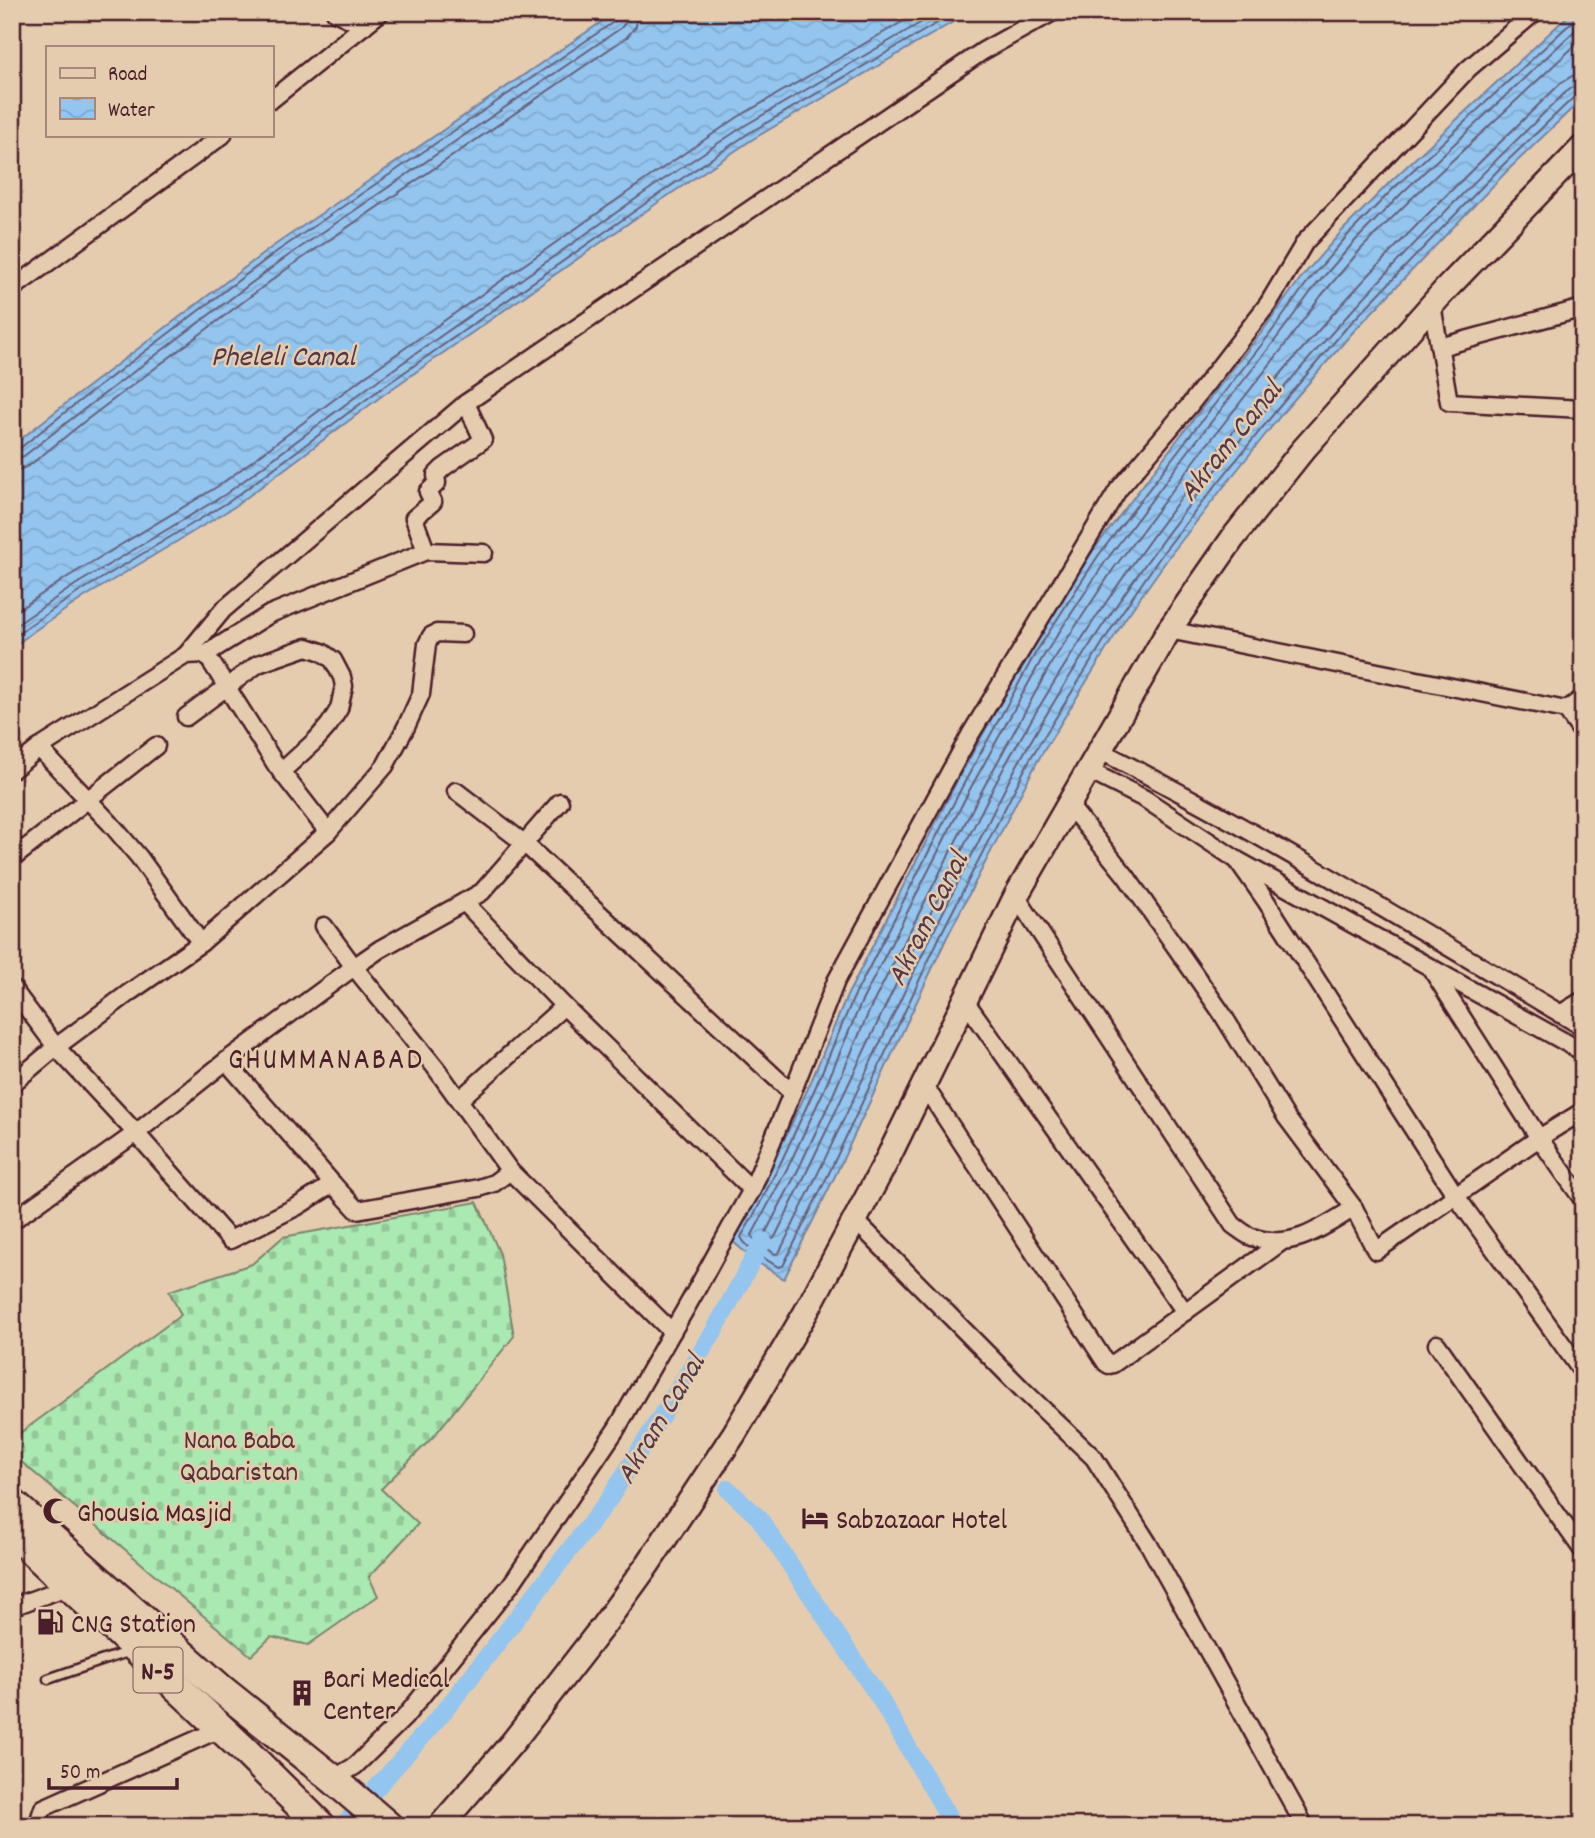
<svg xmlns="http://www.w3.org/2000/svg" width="1595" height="1838" font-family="Dekko,sans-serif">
	<defs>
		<pattern id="cemetery-stones" width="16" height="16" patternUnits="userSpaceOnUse" patternTransform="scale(1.75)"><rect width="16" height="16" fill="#aae9b1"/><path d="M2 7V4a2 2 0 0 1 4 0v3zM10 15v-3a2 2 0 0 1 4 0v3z" fill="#94c798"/></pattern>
		<pattern id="water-waves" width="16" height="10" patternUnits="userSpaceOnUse" patternTransform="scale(1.75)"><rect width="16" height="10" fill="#93c5ef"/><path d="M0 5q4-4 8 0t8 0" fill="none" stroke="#80a9cd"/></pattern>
	</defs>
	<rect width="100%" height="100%" fill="#e6ccae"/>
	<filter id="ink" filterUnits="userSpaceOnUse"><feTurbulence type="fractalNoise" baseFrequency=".0143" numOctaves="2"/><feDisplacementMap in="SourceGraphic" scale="14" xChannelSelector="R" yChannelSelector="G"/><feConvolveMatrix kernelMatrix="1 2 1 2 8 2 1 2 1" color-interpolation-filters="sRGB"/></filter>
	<g filter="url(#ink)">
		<path fill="url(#cemetery-stones)" stroke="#7a846e" stroke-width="2" d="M477,1202L500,1254L514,1336L434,1436L381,1489L418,1524L369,1577L378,1596L308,1645L271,1637L251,1656L12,1454V1439L181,1315L169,1291L252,1264L283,1237Z"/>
		<g fill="url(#water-waves)" stroke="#7683a1" stroke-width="2">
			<path d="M616,12H970L753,139L663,199L383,395L234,507L83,598L34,631L12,648V446L69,401L272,247Z"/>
			<path d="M1572,12H1583V98L1508,170L1353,332L1285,410L1222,489L1171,554L1125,619L1037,762L947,937L836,1174L784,1279L754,1260L731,1240L749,1210L776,1157L810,1084L847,996L956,783L1030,649L1092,552L1178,439L1261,333L1300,279L1342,231L1391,181Z"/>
		</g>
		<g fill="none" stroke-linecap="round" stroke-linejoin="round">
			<g stroke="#676179" stroke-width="2">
				<path d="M1577,12L1574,20L1396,186L1347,236L1306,284L1267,338L1184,443L1098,556L1036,652L962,787L853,999L816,1086L782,1160L755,1213L741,1237C747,1250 766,1259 778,1267L783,1266L830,1171L941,934L1030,759L1120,615L1165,550L1216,485L1280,406L1347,327L1503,165L1575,96L1583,94"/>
				<path d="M1583,23L1402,193L1354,242L1313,289L1273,343L1190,449L1105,562L1043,657L969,791L861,1003L824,1090L790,1163L752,1235L753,1238L775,1254L779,1253C846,1119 906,982 975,849C991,817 1006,784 1024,753C1166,502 1362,288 1569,89L1575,86L1583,85"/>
				<path d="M1583,38L1410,200L1361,249L1321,296L1282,349L1199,455L1114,568L1052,662L979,796L871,1007L833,1095L799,1168L766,1232V1235L773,1239L775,1237C839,1108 897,977 963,848C980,815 996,780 1015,748C1104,592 1213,448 1333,314C1405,234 1484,158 1562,82L1572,76L1583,74"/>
				<path d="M12,451L19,449L73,406L276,252L615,21L618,17L619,12"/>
				<path d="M12,460L24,456L79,413L282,260L621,28L626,22L628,12"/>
				<path d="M12,470L21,469L30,465L85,421L288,268L627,37L636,26L638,12"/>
				<path d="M12,614L69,576L220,485L368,374L648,178L738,117L919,12"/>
				<path d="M12,628L75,585L226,494L374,383L654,186L744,126L939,12"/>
				<path d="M12,639L30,625L79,592L230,501L379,390L659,194L749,133L956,12"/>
			</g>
			<g stroke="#93c5ef" stroke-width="18">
				<path d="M728,1489L759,1518L880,1699L954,1826"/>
				<path d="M343,1826L446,1709L610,1498L713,1333L763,1241"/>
			</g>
			<g stroke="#4a1f2b" stroke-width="13">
				<path id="lane" d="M48,1679L130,1651"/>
			</g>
			<g stroke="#4a1f2b" stroke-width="21">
				<g id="street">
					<path d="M335,12L364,26"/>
					<path d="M271,100L381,12"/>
					<path d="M12,289L223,135"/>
					<path d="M1432,305L1449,402L1583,409"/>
					<path d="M1440,347L1583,308"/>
					<path d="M426,551L414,518L433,502L428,492L437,483L436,475L443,468L483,440L466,403"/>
					<path d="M1169,630L1566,710L1583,734"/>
					<path d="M186,655L223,610L466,403L983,51L1053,12"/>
					<path d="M1566,710L1583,698"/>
					<path d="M186,717L258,664L307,647L322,652L333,660L342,677L344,686L339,709L329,725L316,740L281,772"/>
					<path d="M39,748L110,823L139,857L201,943"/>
					<path d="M1099,750C1264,835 1423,932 1583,1027"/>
					<path d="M12,770L39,748L186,655L206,654L270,614L426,551L484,553"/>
					<path d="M1087,770L1145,799L1237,860L1583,1052"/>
					<path d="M456,791L524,843L792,1093L752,1190"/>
					<path d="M1068,804L1126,876L1221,1012L1286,1117L1354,1208L1376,1251L1539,1138L1583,1111"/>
					<path d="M328,832L385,766L406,727L421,694L427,644L431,636L437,633L463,634"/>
					<path d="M12,859L156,746"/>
					<path d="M1237,860L1266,901L1456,1196L1583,1373"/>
					<path d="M1016,896L1233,1225C1239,1229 1245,1235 1252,1237C1291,1251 1322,1228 1354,1208"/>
					<path d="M464,902L564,1006L752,1190C724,1237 700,1286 672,1332"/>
					<path d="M324,926L354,967L435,1067L510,1171L672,1332L617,1428L512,1583L405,1717L355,1766L333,1779"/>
					<path d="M1430,967L1539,1138L1583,1200"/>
					<path d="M12,988L56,1047L136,1133L230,1240L298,1206L333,1184L226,1061"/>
					<path d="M966,1002L1185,1312"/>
					<path d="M1560,1014L1583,1000"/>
					<path d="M12,1084L56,1047L130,992L201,943L328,832L276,765L206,654"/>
					<path d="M924,1085L1106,1363L1109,1365L1113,1364L1280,1243"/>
					<path d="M792,1093L836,981L970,735L1118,490L1189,406L1268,304L1305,242L1468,69L1535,12"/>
					<path d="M459,1100L564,1006"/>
					<path d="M333,1184L357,1210L479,1188L494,1183L510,1171"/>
					<path d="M855,1220L1023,1390L1094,1458L1148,1543L1302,1821"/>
					<path d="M12,1221L136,1133L226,1061L354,967L380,949L482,892L560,802"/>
					<path d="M1437,1344L1583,1551"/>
					<path d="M12,1607L70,1586"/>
					<path d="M37,1826L43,1808L220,1729"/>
				</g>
			</g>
			<g stroke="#4a1f2b" stroke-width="28">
				<path id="secondary" d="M440,1826L512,1743L603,1626L648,1564L734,1434L806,1312L888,1158L1016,896L1169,630L1233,538L1302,451L1446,289L1583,147"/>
			</g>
			<g stroke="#4a1f2b" stroke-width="33">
				<g id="highway">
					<path d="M12,1503L221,1689L333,1779L388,1826"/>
					<path d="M12,1532L243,1749L321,1826"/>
				</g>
			</g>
			<use href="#lane" stroke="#e6ccae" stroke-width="8"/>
			<use href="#street" stroke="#e6ccae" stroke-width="16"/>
			<use href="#secondary" stroke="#e6ccae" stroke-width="23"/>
			<use href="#highway" stroke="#e6ccae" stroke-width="28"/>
		</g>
	</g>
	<defs>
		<g id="mosque-bare" transform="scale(2.1)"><path d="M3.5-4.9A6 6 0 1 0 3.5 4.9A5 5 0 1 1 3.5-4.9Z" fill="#4a1f2b" stroke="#e6ccae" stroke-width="2.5" paint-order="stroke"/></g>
		<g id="hotel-bare" transform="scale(2.1)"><path d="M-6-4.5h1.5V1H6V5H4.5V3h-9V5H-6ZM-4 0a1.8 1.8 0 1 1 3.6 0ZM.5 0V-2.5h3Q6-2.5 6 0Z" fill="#4a1f2b" stroke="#e6ccae" stroke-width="2.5" paint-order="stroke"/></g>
		<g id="fuel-bare" transform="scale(2.1)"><path d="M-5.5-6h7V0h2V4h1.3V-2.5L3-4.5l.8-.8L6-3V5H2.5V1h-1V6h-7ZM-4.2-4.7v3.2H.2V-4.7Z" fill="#4a1f2b" stroke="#e6ccae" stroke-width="2.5" paint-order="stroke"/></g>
		<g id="building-bare" transform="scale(2.1)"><path d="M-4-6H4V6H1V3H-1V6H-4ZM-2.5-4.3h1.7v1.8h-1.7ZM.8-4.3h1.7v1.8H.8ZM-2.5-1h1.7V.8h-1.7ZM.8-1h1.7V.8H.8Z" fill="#4a1f2b" stroke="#e6ccae" stroke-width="2.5" paint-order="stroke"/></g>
	</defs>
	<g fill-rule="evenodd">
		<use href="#mosque-bare" x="56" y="1511"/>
		<use href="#hotel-bare" x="815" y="1518"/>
		<use href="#fuel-bare" x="50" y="1622"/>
		<use href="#building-bare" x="302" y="1693"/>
	</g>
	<g text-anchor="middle" stroke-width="5" stroke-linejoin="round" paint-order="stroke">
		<rect fill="#e6ccae" stroke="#795352" stroke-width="2" x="133.5" y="1647.5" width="49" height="45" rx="5"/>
		<g font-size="26" font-weight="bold" fill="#4a1f2b">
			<text x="158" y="1679">N-5</text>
		</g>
		<g font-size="28" fill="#543338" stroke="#e6ccae">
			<text x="239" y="1448">Nana Baba<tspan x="239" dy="32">Qabaristan</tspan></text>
		</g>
		<g font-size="28" fill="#4a1f2b" stroke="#e6ccae" text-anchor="start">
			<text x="77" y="1521">Ghousia Masjid</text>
			<text x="836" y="1528">Sabzazaar Hotel</text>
			<text x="71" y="1632">CNG Station</text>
			<text x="323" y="1687">Bari Medical<tspan x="323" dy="32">Center</tspan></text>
		</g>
		<g font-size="30" font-style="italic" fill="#553848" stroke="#e6ccae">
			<text x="283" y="365">Pheleli Canal</text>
			<text transform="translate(1229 440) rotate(-51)" y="10">Akram Canal</text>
			<text transform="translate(926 918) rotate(-63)" y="10">Akram Canal</text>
			<text transform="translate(659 1418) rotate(-59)" y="10">Akram Canal</text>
		</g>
		<g font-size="30" letter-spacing="2" fill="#4a1f2b" stroke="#e6ccae">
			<text x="326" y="1068">GHUMMANABAD</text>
		</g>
	</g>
	<rect width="1595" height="1838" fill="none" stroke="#e6ccae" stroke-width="42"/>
	<rect x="21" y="21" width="1553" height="1796" fill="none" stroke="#4a1f2b" stroke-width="2.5" filter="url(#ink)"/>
	<rect x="46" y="46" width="228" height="91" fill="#e6ccae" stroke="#a8877a" stroke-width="2"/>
	<rect x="60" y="68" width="35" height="10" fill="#e6ccae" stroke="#a8877a" stroke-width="2"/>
	<text x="108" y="80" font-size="21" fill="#4a1f2b">Road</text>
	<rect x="60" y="98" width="35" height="21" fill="url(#water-waves)" stroke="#a8877a" stroke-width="2"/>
	<text x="108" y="116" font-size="21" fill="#4a1f2b">Water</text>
	<path d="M49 1778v10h128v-10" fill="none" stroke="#4a1f2b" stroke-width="3.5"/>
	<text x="60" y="1778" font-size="21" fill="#4a1f2b" stroke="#e6ccae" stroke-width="5" paint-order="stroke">50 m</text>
</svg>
